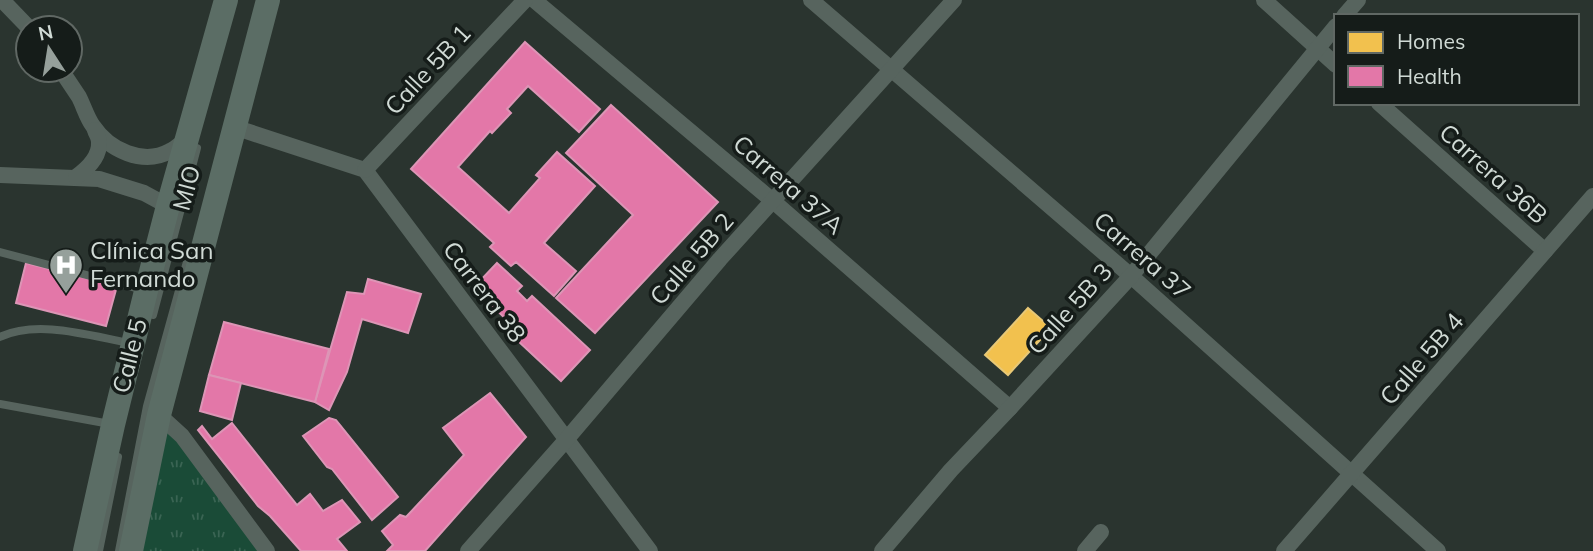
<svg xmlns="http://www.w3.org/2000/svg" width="1593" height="551" font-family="Mulish,sans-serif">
	<defs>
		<pattern id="grass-tufts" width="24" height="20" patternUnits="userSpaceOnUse" patternTransform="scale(1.75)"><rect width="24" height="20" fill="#1a4b37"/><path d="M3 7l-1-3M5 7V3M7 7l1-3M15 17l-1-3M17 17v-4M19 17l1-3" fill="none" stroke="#3a6453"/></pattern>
	</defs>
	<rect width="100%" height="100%" fill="#2a342f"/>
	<path fill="url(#grass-tufts)" d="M159,415L267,551H131Z"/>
	<path fill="#f2c14e" stroke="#e8c876" stroke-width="2" d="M1028,308L1051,328L1008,375L985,355Z"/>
	<g fill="#e377a8" stroke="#dd95b6" stroke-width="2">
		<path d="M525,42L600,109L579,132L528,86L507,109L511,113L492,133L490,131L458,167L509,213L540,178L536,175L557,152L595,186L544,243L576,271L554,296L516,262L511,266L490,247L494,243L411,169Z"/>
		<path d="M611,105L718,202L595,333L556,298L633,215L566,153Z"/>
		<path d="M26,263L117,286L106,326L16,303Z"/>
		<path d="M497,263L522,286L517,291L527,301L532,296L590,350L561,381L503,327L508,321L489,303L494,298L478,283Z"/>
		<path d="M368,279L421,294L408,333L362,319L347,372L329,410L315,402L347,292L364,294Z"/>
		<path d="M224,322L329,349L315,402L209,375Z"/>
		<path d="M209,375L241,383L232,420L200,411Z"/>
		<path d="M490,393L526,437L425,551H387L393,545L382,531L400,515L406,517L464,455L443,428Z"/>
		<path d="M329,418L336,420L398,497L372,520L332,469L327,467L303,436Z"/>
		<path d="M232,423L297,505L310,494L323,511L342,500L360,522L337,539L347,551H301L270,516L258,506L198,430L202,426L212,439Z"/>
	</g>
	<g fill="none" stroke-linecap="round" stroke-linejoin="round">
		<g stroke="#57645e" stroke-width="8">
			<path d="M0,252L143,290"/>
			<path d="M153,315L197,148"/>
			<path d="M0,337C37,319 91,336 130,343"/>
			<path d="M0,404L110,424"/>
			<path d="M99,551L118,457"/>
			<path d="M119,551L147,406L188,258"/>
		</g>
		<g stroke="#57645e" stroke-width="16">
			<path d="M2,0L29,28"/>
			<path d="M534,0L773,201L1010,408"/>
			<path d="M811,0L1131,276L1438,551"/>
			<path d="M1264,0L1336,65"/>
			<path d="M1344,16L1358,0"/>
			<path d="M61,70C67,79 73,88 79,97C84,107 87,118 93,126C109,150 143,166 170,151C176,148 181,143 187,139"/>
			<path d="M1379,103L1545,251"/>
			<path d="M234,127L365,170L650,551"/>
			<path d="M365,170L525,0"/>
			<path d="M0,175L99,179L144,193L168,206"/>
			<path d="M76,177C87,169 100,157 99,142C99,137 96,134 95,130"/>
			<path d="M159,415L182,436L267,551"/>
			<path d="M468,551L566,440L720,259L954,0"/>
			<path d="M882,551L951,470L1010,408L1131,276L1336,26"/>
			<path d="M1085,551L1101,532"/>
			<path d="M1284,551L1593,196"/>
		</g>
		<g stroke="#5b6d65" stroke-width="24">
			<path d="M85,551L113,425L146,291L168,206L226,0"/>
			<path d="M131,551L159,415L268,0"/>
		</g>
	</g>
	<defs>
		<g id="hospital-pin" transform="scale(1.75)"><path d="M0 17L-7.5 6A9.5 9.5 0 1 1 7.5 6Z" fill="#96a09b" stroke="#151c19"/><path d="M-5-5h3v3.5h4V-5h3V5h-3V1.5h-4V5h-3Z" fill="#fff"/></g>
	</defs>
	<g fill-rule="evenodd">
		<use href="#hospital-pin" x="66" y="265"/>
	</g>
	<g text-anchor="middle" stroke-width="7" stroke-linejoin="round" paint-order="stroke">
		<g font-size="24" fill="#d0dad5" stroke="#151c19">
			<text transform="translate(428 70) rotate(-47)" y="8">Calle 5B 1</text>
			<text transform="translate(1493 174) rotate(42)" y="8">Carrera 36B</text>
			<text transform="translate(788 185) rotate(41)" y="8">Carrera 37A</text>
			<text transform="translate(187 188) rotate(-75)" y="8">MIO</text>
			<text transform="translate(1142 256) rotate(41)" y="8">Carrera 37</text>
			<text transform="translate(692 259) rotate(-49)" y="8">Calle 5B 2</text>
			<text transform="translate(484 292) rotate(53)" y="8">Carrera 38</text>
			<text transform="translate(1070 309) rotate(-48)" y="8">Calle 5B 3</text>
			<text transform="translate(130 356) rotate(-76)" y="8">Calle 5</text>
			<text transform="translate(1422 359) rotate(-49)" y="8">Calle 5B 4</text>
		</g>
		<g font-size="24" fill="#d0dad5" stroke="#151c19" text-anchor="start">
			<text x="90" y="259">Clínica San<tspan x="90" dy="28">Fernando</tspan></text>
		</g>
	</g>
	<rect x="1334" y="14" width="245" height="91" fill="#151c19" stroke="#606864" stroke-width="2"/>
	<rect x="1348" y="32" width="35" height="21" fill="#f2c14e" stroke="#606864" stroke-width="2"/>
	<text x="1397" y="49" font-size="21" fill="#d0dad5">Homes</text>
	<rect x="1348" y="66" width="35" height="21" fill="#e377a8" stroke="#606864" stroke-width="2"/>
	<text x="1397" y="84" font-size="21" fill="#d0dad5">Health</text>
	<g transform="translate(49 49) rotate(348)"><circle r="33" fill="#151c19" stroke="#606864" stroke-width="2"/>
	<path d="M0-5L12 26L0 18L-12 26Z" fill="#96a09b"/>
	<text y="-10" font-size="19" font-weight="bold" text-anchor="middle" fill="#d0dad5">N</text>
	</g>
</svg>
